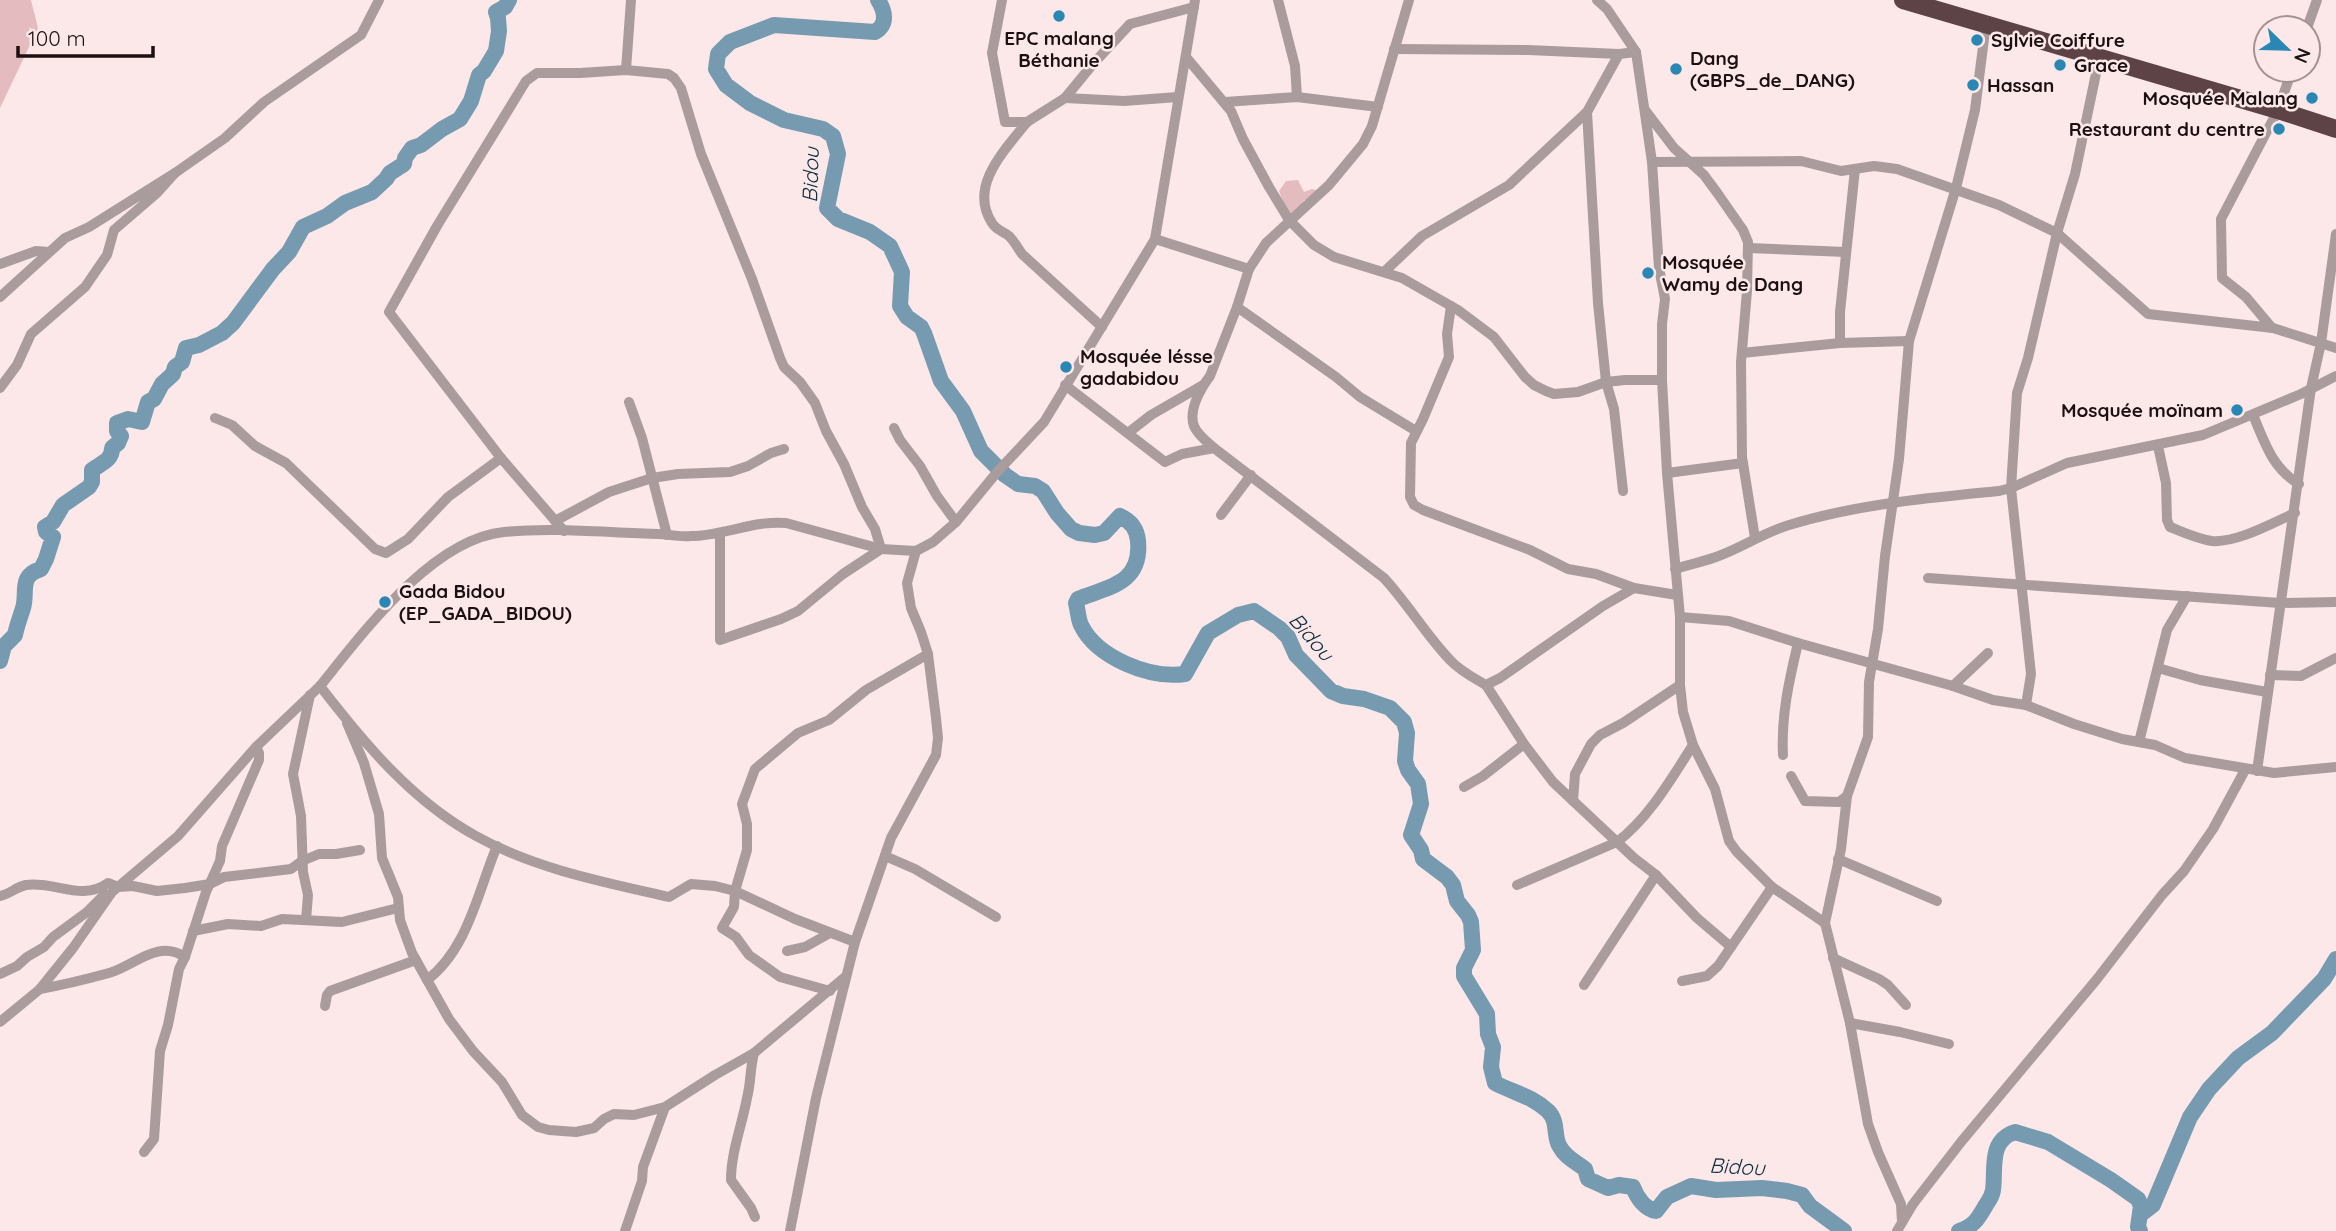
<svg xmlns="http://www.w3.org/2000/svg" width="2336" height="1231" font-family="Quicksand,sans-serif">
	<rect width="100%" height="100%" fill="#fce8e9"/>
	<g fill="#e4bcbf">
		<path d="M0,0H31L38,28L0,108Z"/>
		<path d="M1298,180L1304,192L1312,189L1316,190L1317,196L1309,201L1304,200L1299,211L1291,215L1286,210L1279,191L1286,181Z"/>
	</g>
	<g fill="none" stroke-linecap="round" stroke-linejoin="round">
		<g stroke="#769aaf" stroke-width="16">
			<path d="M878,0C885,11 888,24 875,32L774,25L730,42L718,54L716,69L726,85L750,103L784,120L823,129L833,136L838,154L827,208L838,219L870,232L890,246L902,272L900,306L907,317L921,327L924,333L941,381L963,411L981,451L1005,475L1018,484L1035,486L1043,491L1057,513L1071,529L1079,533L1095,535L1104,533L1120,516C1131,521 1137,529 1138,541C1142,584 1108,587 1078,599L1076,603C1078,610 1078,619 1081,625C1097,658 1150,679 1185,674L1208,633L1238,615L1254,611L1279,628L1288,637L1296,655L1331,691L1343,696L1364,699L1390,708L1404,722L1407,733L1405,761L1408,770L1418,784L1421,804L1411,835L1421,850L1423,859L1447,877L1453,885L1457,901L1468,915L1471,922L1473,950L1464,968V976L1487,1014L1488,1034L1493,1047L1491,1067L1495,1083C1514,1093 1532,1096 1548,1111C1559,1122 1553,1137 1560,1147C1565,1157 1576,1162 1585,1169L1588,1179L1608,1188L1619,1185L1633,1187C1637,1198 1645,1209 1656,1211L1667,1197L1691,1186L1716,1190L1762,1188L1787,1191L1802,1195L1810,1206L1844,1231"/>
			<path d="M0,661L4,646L15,635C17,625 20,618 23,608C28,592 18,576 41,569L46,559L53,537L46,532L45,527L53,522L63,505L89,487L92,482V470C101,463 112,461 112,448L118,443L121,436L117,431V423L128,419L142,422L148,402L154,399L162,384L173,374L175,367L182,362L186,348L199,345L222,333L233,323L273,269L289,252L303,227L327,216L345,203L372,192L386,179L390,173L404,164L405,158L412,148L421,145L442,129L460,119L471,101L479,75L484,71L496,51L499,31L498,18L496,12L505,7L509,0"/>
			<path d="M2140,1215L2153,1205L2190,1117L2209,1089L2238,1058L2272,1033L2324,979L2336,959"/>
			<path d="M1959,1231C1974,1226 1978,1219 1986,1205C1989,1200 1992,1197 1993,1190C1996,1169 1988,1141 2015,1132L2048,1142L2111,1180L2138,1199L2141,1206L2138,1227L2140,1231"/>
		</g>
		<g stroke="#aa9c9d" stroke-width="10">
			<path d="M1002,0L992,53L1005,122H1027L1065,98L1093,64L1130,24L1194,7"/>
			<path d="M1278,0L1295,66L1297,97"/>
			<path d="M1409,0L1372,126L1363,144L1329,185L1266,243L1249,269L1237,307L1336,377L1360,397L1416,431"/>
			<path d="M1597,0L1607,9L1636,52L1652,162L1659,268L1665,299L1662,324V380L1667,473L1680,617V685L1683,712L1693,745L1715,789L1729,841L1737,852L1772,887L1825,923"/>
			<path d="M2307,28L2317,0"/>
			<path d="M1394,49L1528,50L1619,54L1636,52"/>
			<path d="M1186,57L1231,111L1243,139L1269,187L1289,220L1314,245L1334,257L1402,278L1458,310L1494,337L1525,377L1534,385L1546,391L1554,394L1578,392L1606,382L1625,380H1662"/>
			<path d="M626,70L631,0"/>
			<path d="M1065,98L1124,101L1178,97"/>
			<path d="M1225,102L1297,97L1378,107"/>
			<path d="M1645,110L1674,148L1704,175L1718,194L1743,230L1748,242L1747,291L1741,362L1742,457L1755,538"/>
			<path d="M1587,112L1598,303L1606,382L1614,409L1623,491"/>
			<path d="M1027,122C1005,150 968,186 992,223C996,230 1003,231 1009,236C1014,241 1018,248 1022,254L1102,327"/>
			<path d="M1652,162L1801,161L1841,171L1874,166L1897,169L1999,205L2057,233L2148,314L2273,328L2336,348"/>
			<path d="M175,173L225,138L264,102L361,35L379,0"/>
			<path d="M1155,239L1249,269"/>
			<path d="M1748,248L1846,252"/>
			<path d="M0,264L36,251L49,252"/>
			<path d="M1384,272L1422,236L1509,185L1587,112L1619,54"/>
			<path d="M0,297L65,238L89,227L175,173L157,193L114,230L107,255L85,287L31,334L17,365L0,388"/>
			<path d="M1451,306L1447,334L1449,357L1423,419L1411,443L1410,497L1414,505L1423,510L1530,550L1568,569L1596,574L1634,588L1677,595"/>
			<path d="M1237,307L1210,376C1201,388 1188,410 1194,426C1197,434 1207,442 1214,448L1384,578C1408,604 1426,635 1450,660C1460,671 1474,678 1486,685L1500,678L1603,606L1634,588"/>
			<path d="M2272,328L2246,297L2222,278L2221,219L2278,110L2292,70"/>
			<path d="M1840,343V312L1855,169"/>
			<path d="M1742,353L1840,343L1909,341"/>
			<path d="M1065,385L1165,462L1182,454L1214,448"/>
			<path d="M629,402L642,438L667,535"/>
			<path d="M2253,415C2265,443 2272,468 2299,484"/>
			<path d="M215,418L232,425L255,446L286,463L375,549L386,553L408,539L448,497L501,458"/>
			<path d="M894,428L900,440L920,466L937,496L956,522"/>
			<path d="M1128,433L1151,415L1203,385"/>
			<path d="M2158,446L2166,483L2167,520L2170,527C2183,532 2198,539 2212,541C2237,543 2272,523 2295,513"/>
			<path d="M1667,473L1743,463"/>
			<path d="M1221,515L1251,475"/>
			<path d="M555,521L609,492L652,478L678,474L730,472L748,466L771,453L784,449"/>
			<path d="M564,531L501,458L389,312L437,226L526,81L537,73H580L626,70L668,74L674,78L681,88L701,154L752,279L780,358L784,367L800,382L815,403L826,431L844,464L862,507L875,529L881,549L843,574L798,611L781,619L720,640V533"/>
			<path d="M1675,569C1688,565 1702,562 1716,557C1741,548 1763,533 1789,525C1857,504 1928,498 1999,491L2011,488L2067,463L2203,435L2301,394L2336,376"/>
			<path d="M1928,578L2280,603L2336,602"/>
			<path d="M1680,617L1729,621L1798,643L1953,686L1993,700L2026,705L2074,724L2122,739L2155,745L2185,758L2274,773L2336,767"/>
			<path d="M2158,668L2200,680L2267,692"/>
			<path d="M2270,675L2301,676L2336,658"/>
			<path d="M1486,685L1524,744L1553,782L1634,858L1656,875L1584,985"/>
			<path d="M1953,686L1988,653"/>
			<path d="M2026,705L2031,674L2011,488L2017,393L2028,358L2057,233L2075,174L2099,59"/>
			<path d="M347,723L364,763L379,814L382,858L398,897L400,920L412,953L449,1019L473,1051L502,1082L522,1115L538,1127L549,1130L576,1132L594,1128L604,1119L614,1114L634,1115L665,1107L715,1075L754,1053L845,977"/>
			<path d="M2139,742L2167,630L2187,596"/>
			<path d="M1783,755C1781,716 1789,681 1798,643"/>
			<path d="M2257,771L2311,388L2321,343L2336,234"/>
			<path d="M1791,776L1805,801L1839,802L1847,796"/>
			<path d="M1464,787L1483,776L1524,744"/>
			<path d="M1573,801L1575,774L1591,744L1600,735L1623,723L1680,685"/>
			<path d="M885,856L915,869L996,917"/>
			<path d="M1838,859L1937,901"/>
			<path d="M1656,875L1697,918L1731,947"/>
			<path d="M1517,885L1617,842C1649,818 1671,779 1693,745"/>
			<path d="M0,896C10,894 16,887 26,885C56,881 81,902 108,883L118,887L133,886L157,891L185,888L210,884L224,877L291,869L302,861L319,854H336L360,850"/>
			<path d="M306,920L308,895L303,872L301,816L293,774L310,695"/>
			<path d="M193,931L228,924L261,926L282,919L342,922L398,908"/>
			<path d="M855,942L795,919L735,891L715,886L691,884L669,897C604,882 535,869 476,836C412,801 364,743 320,686C363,633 432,539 504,532C555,527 608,533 659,534C670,535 681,537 691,536C723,536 754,520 786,523L881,549L916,551"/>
			<path d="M787,951L805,947L830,933"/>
			<path d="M1833,958L1879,979L1888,985L1906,1005"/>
			<path d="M0,974L17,966L27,957L44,947L53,937L87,912L105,894"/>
			<path d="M427,980C468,949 478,891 497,846"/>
			<path d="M1682,981L1707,976L1718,966L1772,887"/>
			<path d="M40,989C63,985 87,979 109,973C136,965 157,939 185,957L206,892L220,861L222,846L259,760V753L256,747"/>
			<path d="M830,991L780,977L749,955L736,937L722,928L734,907L735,891L747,850V824L742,804L755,769L798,733L829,720L866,690L928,654"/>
			<path d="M325,1006L327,995L330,991L416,960"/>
			<path d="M0,1022L40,989L73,948L112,892L178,836L256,747L320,686"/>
			<path d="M1850,1023L1900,1032L1949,1044"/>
			<path d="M754,1053C750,1068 751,1083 747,1098C742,1125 731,1152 731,1180L751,1208L755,1217"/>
			<path d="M144,1152L154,1139L160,1051L168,1025L179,969L185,957"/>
			<path d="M1902,1222L1901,1204L1878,1152L1868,1124L1850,1023L1825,923L1841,849L1847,796L1868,737L1869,682L1878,629L1885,556L1899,459L1909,341L1956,188L1975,110L1986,23"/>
			<path d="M625,1231L642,1181L643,1167L665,1107"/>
			<path d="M790,1231L816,1098L855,942L891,838L936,755L938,738L936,718L928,654L921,632L911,608L907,583L916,551L933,542L956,522L998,471L1044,422L1155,239L1195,0"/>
			<path d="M1897,1231L1913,1204L1961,1142L2097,979L2162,895L2184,871L2213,829L2245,770"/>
		</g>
		<path stroke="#5d4346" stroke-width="18" d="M1903,0L2278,110L2336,129"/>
	</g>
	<g fill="#2a87b3" stroke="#fce8e9" stroke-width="2.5">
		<circle cx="1059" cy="16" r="7"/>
		<circle cx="1977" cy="40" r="7"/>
		<circle cx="2060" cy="65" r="7"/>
		<circle cx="1676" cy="69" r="7"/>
		<circle cx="1973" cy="85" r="7"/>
		<circle cx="2312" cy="98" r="7"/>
		<circle cx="2279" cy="129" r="7"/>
		<circle cx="1648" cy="273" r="7"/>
		<circle cx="1066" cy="367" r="7"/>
		<circle cx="2237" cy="410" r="7"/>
		<circle cx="385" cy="602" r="7"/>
	</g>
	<g text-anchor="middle" stroke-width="5" stroke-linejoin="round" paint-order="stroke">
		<g font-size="19" font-weight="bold" fill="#1c1112" stroke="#fce8e9" text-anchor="start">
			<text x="1059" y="45" text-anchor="middle">EPC malang<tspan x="1059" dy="22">Béthanie</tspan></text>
			<text x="1991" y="47">Sylvie Coiffure</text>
			<text x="1690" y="65">Dang<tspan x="1690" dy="22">(GBPS_de_DANG)</tspan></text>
			<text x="2074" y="72">Grace</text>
			<text x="1987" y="92">Hassan</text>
			<text x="2298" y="105" text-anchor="end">Mosquée Malang</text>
			<text x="2265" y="136" text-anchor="end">Restaurant du centre</text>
			<text x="1662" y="269">Mosquée<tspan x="1662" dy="22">Wamy de Dang</tspan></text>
			<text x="1080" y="363">Mosquée lésse<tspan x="1080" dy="22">gadabidou</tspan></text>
			<text x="2223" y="417" text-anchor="end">Mosquée moïnam</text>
			<text x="399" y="598">Gada Bidou<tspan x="399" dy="22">(EP_GADA_BIDOU)</tspan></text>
		</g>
		<g font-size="21" font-style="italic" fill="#0e2f3f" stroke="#fce8e9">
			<text transform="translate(811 175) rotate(-88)" y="7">Bidou</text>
			<text transform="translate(1311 637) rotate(49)" y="7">Bidou</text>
			<text transform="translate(1737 1167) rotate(3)" y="7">Bidou</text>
		</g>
	</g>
	<g transform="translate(2287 49) rotate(113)"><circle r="33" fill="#fce8e9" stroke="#a29293" stroke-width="2"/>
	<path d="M0-5L12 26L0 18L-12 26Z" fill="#2a87b3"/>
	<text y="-10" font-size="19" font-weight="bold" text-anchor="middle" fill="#1c1112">N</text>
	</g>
	<path d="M18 46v10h135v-10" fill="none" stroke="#1c1112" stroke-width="3.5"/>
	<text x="28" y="46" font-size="21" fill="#1c1112" stroke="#fce8e9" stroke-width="5" paint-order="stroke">100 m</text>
</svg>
